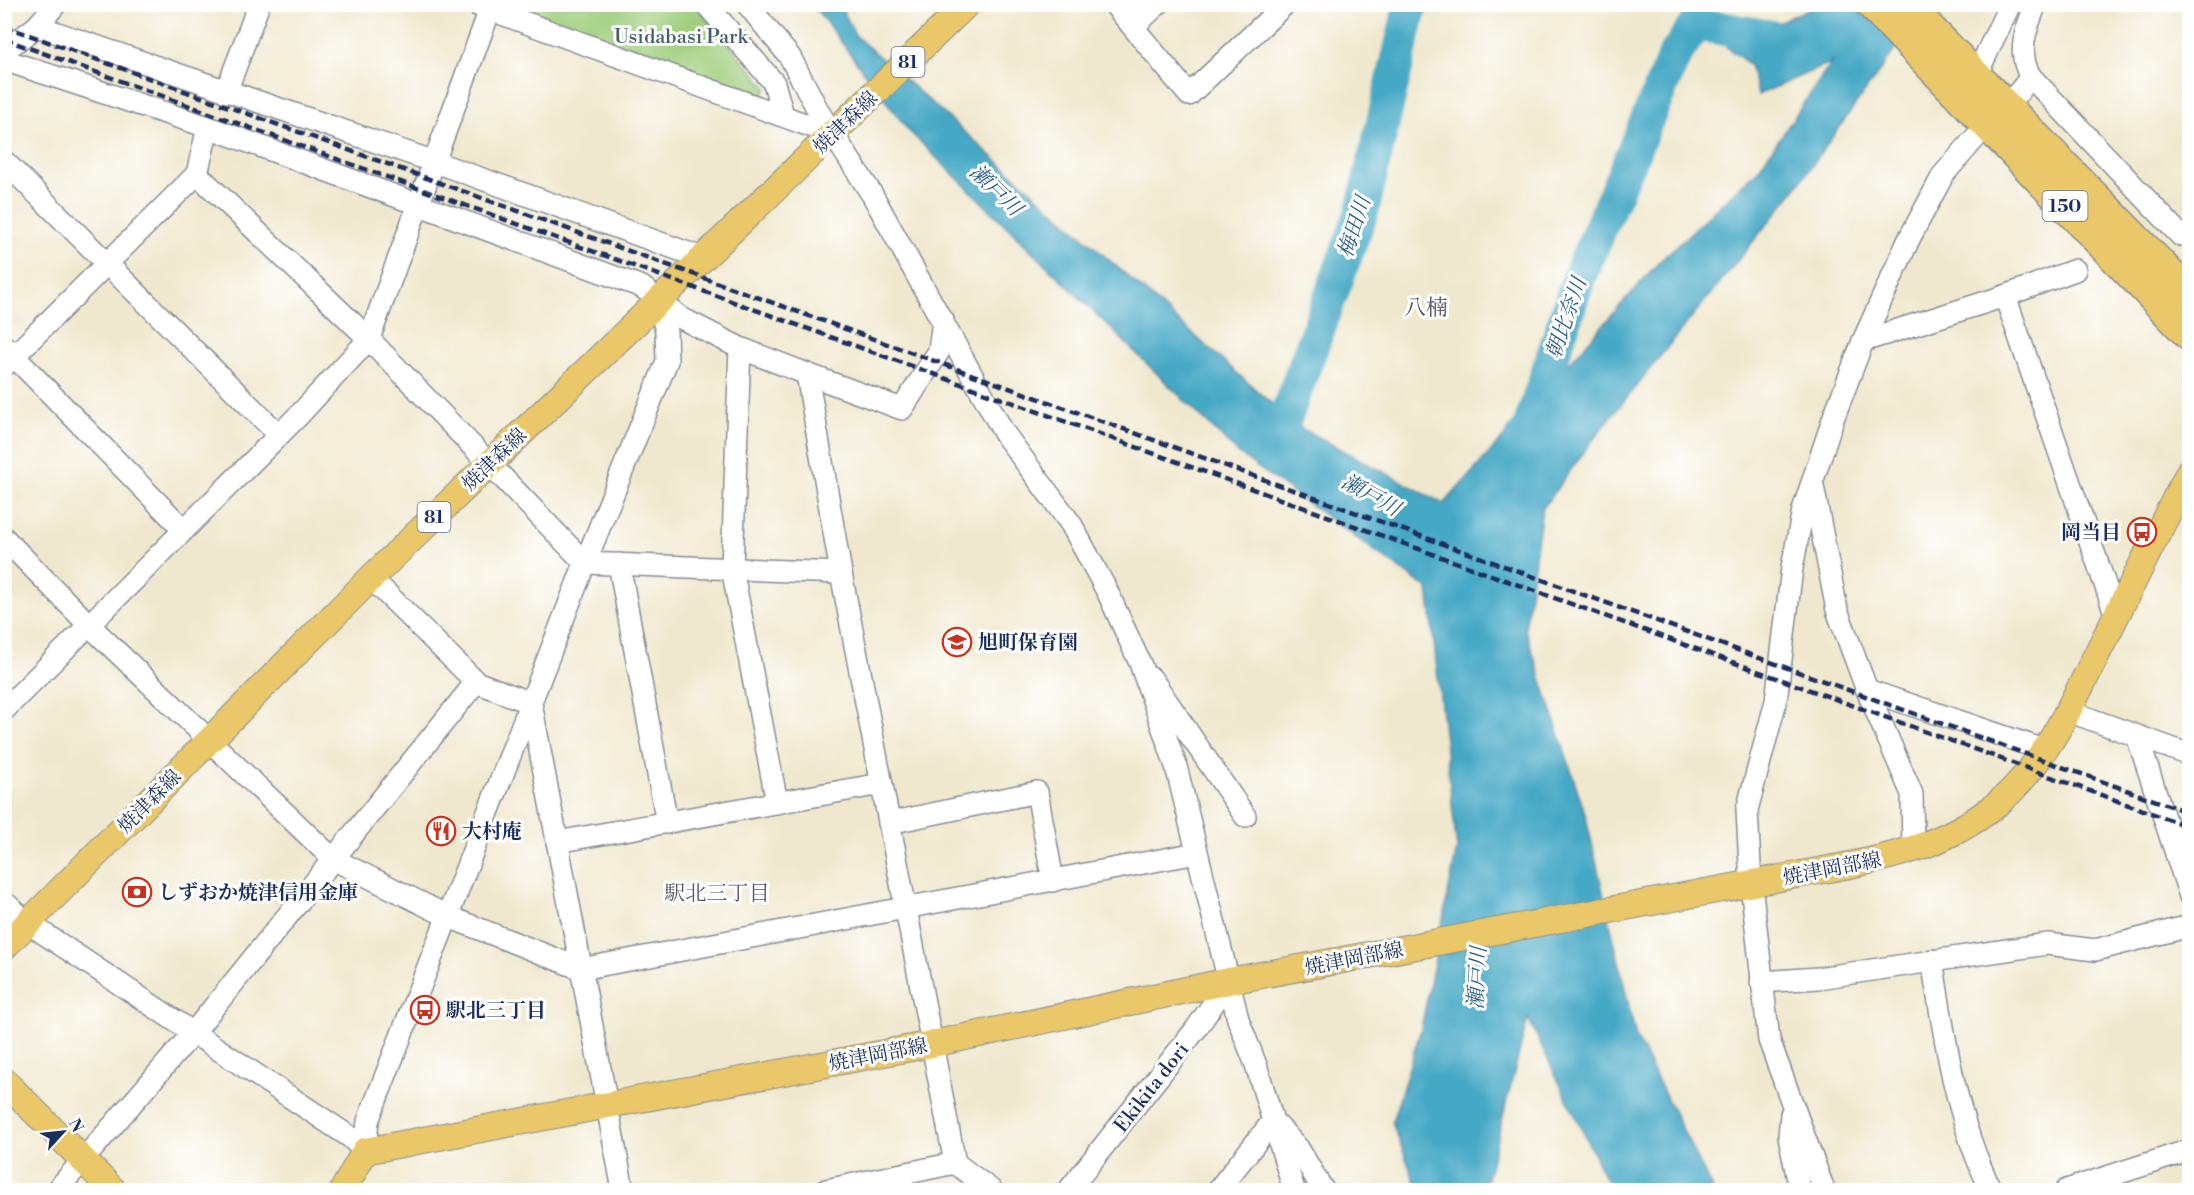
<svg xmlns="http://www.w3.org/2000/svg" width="2194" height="1195" font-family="'Libre Bodoni','Noto Serif JP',serif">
	<rect width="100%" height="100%" fill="#fff"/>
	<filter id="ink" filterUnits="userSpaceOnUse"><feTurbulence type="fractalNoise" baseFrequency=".0167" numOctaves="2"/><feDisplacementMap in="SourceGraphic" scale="12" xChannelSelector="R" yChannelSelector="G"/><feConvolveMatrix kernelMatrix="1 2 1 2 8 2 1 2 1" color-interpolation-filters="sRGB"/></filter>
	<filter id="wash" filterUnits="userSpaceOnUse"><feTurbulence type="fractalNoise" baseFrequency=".008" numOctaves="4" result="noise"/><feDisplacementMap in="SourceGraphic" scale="24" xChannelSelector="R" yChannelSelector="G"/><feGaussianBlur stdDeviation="1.35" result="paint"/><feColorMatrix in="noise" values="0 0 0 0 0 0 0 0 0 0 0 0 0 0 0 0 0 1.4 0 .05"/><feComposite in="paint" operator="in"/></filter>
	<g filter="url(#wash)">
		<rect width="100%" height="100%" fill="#f0e8ce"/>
		<path fill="#9fce7c" stroke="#5d7e6d" stroke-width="1.5" d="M507,5H695L767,88L761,97Z"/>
		<path fill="#45a8c5" stroke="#306c92" stroke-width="1.5" d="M813,5H840L856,36L1297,426L1444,504L1659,262L1758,170L1832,62L1758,95L1750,65L1696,24L1754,34L1817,5H1927L1790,196L1594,438L1542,509L1525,629L1585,813L1636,1037L1713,1190H1611L1528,1018L1484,1190H1418L1392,1122L1421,1029L1457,849L1428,589L1239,454L908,130Z"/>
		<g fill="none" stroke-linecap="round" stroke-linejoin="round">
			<g stroke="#45a8c5" stroke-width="34">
				<path d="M1522,438L1528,431L1579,277L1675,55L1696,24L1800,42"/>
				<path d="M1276,443L1362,211L1411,4"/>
			</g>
		</g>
	</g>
	<g filter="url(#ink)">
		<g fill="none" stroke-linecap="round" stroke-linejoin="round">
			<g stroke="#868c96" stroke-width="24">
				<g id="minor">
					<path d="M706,4L774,83L783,115"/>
					<path d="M747,4L790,57L820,114L873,196L1004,433L1071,524L1107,591L1140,663L1176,766L1238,1019L1256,1065L1294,1190"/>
					<path d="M1114,4L1189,95L1285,4"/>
					<path d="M477,5L832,134"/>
					<path d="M37,26L435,162L702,258"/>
					<path d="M1133,27L1158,4"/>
					<path d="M4,51L37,26L56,4"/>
					<path d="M4,60L208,127L642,287L681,318L740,348L807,374L841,573L955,1163L991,1190"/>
					<path d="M1976,76L2010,4"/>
					<path d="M2031,77L2180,235L2190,233"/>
					<path d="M226,92L259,4"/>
					<path d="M2018,93L2031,77C2016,54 2026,28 2036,4"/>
					<path d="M208,127L197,174L369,339L585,563L841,573"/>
					<path d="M4,161L279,435"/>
					<path d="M2005,296L2116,616"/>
					<path d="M1863,341L2005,296L2075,270"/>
					<path d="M5,347L183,529"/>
					<path d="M740,348L732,568L777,803"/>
					<path d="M4,366L197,174"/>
					<path d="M807,374L902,409L939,351L943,320"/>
					<path d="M1813,486L1837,610L1867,690"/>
					<path d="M4,538L89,625L333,859L449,917L581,969L1197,853"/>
					<path d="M619,564L667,823"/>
					<path d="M371,578L476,682L531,703L623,1190"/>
					<path d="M1151,678L1245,816"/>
					<path d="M4,710L300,414L369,339L492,4"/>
					<path d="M2068,711L2190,755"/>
					<path d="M2137,736L2190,896"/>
					<path d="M889,823L1037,792L1053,881"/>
					<path d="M557,842L881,784"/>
					<path d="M1913,850L1912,794L1867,690L2044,750"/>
					<path d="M4,902L28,923L350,1137L365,1151"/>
					<path d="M1932,960C1945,1040 1955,1117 1991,1190"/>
					<path d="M1761,982L1818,978L2047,944L2095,950L2190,926"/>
					<path d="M1791,1114L1789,1136L1800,1190"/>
					<path d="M1278,1126L1298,1148L1323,1190"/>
					<path d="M365,1151L368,1121L585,563L667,361L666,331L658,300"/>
					<path d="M57,1190L193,1033L476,682"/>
					<path d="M826,1190L955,1163"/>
					<path d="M1069,1190L1196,1029L1229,981"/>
					<path d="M1218,1190L1273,1121"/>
					<path d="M1824,1190L1769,1040L1751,884L1747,810L1776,701L1792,568L1803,510L1833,419L1863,341L1909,239L1943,175L1976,137"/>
					<path d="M2067,1190L2190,1150"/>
				</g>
			</g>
			<g stroke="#868c96" stroke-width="28">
				<g id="major">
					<path d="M4,947L371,578L967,4"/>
					<path d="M4,1081L113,1190"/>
					<path d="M343,1190L365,1151L932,1044L1229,981L1850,865C1901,855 1949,841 1991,809C2048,765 2076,694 2108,632C2135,578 2162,524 2190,470"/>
				</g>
			</g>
			<g stroke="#868c96" stroke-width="33">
				<g id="highway">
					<path d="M1871,4L2190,336"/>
					<path d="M1906,4L2190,294"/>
				</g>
			</g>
			<use href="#minor" stroke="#fff" stroke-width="21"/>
			<use href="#major" stroke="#eac769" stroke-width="26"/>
			<use href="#highway" stroke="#eac769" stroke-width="30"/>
			<g stroke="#1b2f5e" stroke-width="4.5" stroke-dasharray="9 4.5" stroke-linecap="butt">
				<path d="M4,26L2190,813"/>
				<path d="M4,39L2190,827"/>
			</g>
		</g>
	</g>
	<defs>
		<g id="bus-ring" transform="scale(1.5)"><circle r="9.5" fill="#fff" stroke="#c8321e" stroke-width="1.5"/><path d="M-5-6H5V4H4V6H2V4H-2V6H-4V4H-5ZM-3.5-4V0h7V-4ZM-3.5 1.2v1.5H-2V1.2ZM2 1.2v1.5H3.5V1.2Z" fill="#c8321e"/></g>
		<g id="school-ring" transform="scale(1.5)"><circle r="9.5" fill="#fff" stroke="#c8321e" stroke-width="1.5"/><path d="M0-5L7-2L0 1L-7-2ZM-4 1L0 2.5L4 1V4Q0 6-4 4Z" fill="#c8321e"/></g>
		<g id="restaurant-ring" transform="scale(1.5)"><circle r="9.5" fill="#fff" stroke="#c8321e" stroke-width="1.5"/><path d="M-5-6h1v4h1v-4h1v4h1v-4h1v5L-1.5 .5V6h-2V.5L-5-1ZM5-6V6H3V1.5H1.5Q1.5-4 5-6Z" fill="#c8321e"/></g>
		<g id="bank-ring" transform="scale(1.5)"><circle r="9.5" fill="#fff" stroke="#c8321e" stroke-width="1.5"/><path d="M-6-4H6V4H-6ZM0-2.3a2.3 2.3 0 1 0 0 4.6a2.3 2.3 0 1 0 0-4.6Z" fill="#c8321e"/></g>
	</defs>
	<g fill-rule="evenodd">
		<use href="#bus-ring" x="2142" y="532"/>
		<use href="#school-ring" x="957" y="642"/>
		<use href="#restaurant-ring" x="441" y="831"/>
		<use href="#bank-ring" x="137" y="892"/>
		<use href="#bus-ring" x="425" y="1010"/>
	</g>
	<g text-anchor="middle" stroke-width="6" stroke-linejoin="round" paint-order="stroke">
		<g fill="#fff" stroke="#5f6d8e" stroke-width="1.5">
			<rect x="891.5" y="47" width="33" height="30" rx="4.5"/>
			<rect x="2042.5" y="191" width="45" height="30" rx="4.5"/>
			<rect x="417.5" y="502" width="33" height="30" rx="4.5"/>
		</g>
		<g font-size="18" font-weight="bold" fill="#1b2f5e">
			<text x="908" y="68">81</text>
			<text x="2065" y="212">150</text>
			<text x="434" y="523">81</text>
		</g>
		<g font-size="20" fill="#435f67" stroke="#fff">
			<text x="681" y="43">Usidabasi Park</text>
		</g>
		<g font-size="20" fill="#1b2f5e" stroke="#fff">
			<text transform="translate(845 122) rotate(-44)" y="7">焼津森線</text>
			<text transform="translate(494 459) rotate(-44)" y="7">焼津森線</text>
			<text transform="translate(149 801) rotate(-45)" y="7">焼津森線</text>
			<text transform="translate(1832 868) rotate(-11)" y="7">焼津岡部線</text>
			<text transform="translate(1354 958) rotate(-11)" y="7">焼津岡部線</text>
			<text transform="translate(878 1054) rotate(-11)" y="7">焼津岡部線</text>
			<text transform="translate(1151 1087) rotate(-52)" y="7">Ekikita dori</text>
		</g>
		<g font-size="20" font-weight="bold" fill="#1b2f5e" stroke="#fff" text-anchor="start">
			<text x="2121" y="539" text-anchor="end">岡当目</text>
			<text x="978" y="649">旭町保育園</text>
			<text x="462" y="838">大村庵</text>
			<text x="158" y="899">しずおか焼津信用金庫</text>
			<text x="446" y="1017">駅北三丁目</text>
		</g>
		<g font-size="21" font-style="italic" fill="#2c5f87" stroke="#fff">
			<text transform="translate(996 190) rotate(44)" y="7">瀬戸川</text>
			<text transform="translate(1354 227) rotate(-72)" y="7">梅田川</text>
			<text transform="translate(1566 318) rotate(-71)" y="7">朝比奈川</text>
			<text transform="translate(1371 495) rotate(29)" y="7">瀬戸川</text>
			<text transform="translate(1477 978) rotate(-87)" y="7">瀬戸川</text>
		</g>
		<g font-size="21" fill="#5a5565" stroke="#fff">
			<text x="717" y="900">駅北三丁目</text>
		</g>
		<g font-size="22" fill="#5a5565" stroke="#fff">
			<text x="1426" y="315">八楠</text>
		</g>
	</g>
	<rect width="2194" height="1195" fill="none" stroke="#fff" stroke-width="24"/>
	<g transform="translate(63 1132) rotate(63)" stroke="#ffffff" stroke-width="4.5" paint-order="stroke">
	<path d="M0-4.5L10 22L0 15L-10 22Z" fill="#1b2f5e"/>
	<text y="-9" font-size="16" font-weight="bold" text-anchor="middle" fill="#1b2f5e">N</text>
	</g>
</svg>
